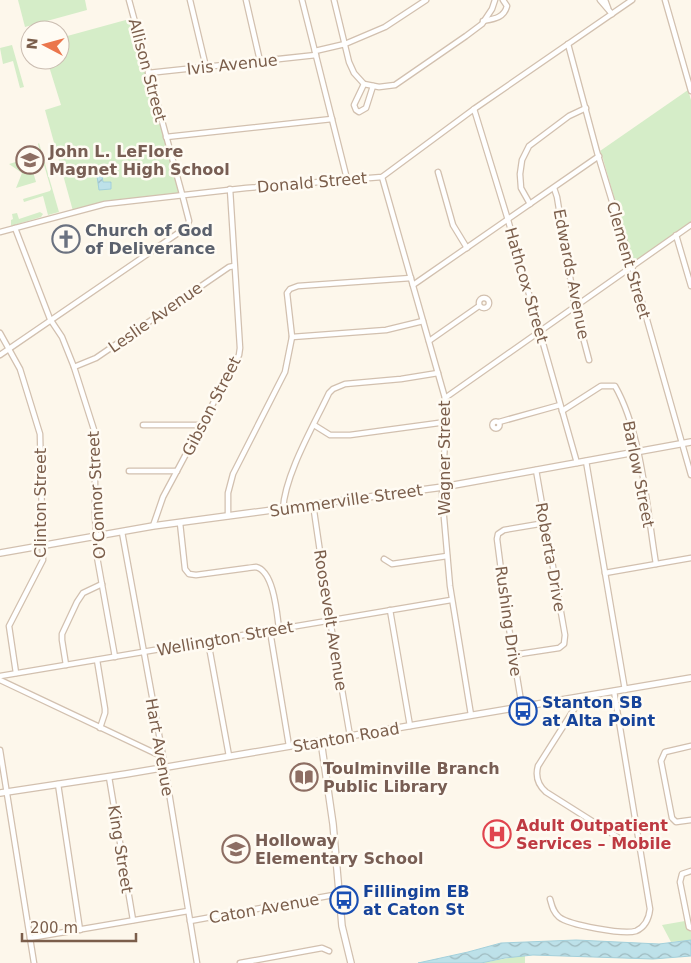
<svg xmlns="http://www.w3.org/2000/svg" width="691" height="963" font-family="'DejaVu Sans',sans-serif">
	<defs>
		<pattern id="water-waves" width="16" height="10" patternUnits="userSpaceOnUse" patternTransform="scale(1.25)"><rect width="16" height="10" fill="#bde1e9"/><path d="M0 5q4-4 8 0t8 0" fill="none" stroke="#9fbabf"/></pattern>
	</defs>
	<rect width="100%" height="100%" fill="#fdf7eb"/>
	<g fill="#d5edc8">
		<path d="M18,0H85L87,10L25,27Z"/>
		<path d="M133,18L181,193L105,203L73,211L45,110L61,105L47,60H60V38Z"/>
		<path d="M12,45L24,87L20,88L13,61L3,64L0,48Z"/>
		<path d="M688,90L691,100V223L633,263L603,159L600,151Z"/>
		<path d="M39,143L59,212L48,215L43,196L24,202L23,199L50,191L51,189L38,144Z"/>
		<path d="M29,158L36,182L16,188L22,173L9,164Z"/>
		<path d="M40,212L43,214L41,217L11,226V220L13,219L12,214L17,213L19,219Z"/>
		<path d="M685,921L688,929L691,932V940L671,942L662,925Z"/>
		<path d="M525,955V963H481Z"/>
	</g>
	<g fill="url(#water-waves)" stroke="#a3d0db">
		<path d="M97,176H102L103,182H111V189L99,190Z"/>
		<path d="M576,940L659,944L691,940V956L653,959L533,955L505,958L481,963H418L468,952L501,943Z"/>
	</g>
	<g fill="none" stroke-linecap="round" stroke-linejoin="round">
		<g stroke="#d2c0af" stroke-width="7">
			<g id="minor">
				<path d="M190,0L206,67"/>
				<path d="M246,0L260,61"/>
				<path d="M302,0L347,179"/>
				<path d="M334,0L349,62L354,73L364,84L379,87L395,85L466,36L482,24L492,9L495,0"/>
				<path d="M600,0L612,14"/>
				<path d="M605,0L608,8"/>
				<path d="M665,0L691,91"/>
				<path d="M483,21C494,19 504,18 507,6L503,0"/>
				<path d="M568,44L597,152L632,267L691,475"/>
				<path d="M315,51L345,44L385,27L426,0"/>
				<path d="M148,73L316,55"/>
				<path d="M364,84L354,105L356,110L359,112L366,108L373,86"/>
				<path d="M474,109L508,220L577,463"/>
				<path d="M166,137L332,119"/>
				<path d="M438,172L453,225L467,248"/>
				<path d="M382,177L445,398L446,422L442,495L450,586L471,715"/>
				<path d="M554,188L557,197L575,307L589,360"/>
				<path d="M530,204L521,188L520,174L522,160L529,146L569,116L586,108"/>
				<path d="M15,228L50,319L62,337L74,367L95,433V515L97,557L115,657"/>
				<path d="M0,232L105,204L246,188L382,177L474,109L632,0"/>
				<path d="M676,235L691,286"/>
				<path d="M413,285L599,156"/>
				<circle cx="484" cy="303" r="5"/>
				<path d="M0,333L20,369L40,434L43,560L9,626L16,673"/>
				<path d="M292,337L386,330L423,321"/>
				<path d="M429,341L479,306"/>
				<path d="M0,355L187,227L189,221L182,194L129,0"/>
				<path d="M74,367L96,358L229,267L234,266"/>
				<path d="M445,398L691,225"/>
				<path d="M562,411L601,386H615C642,433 647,510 656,564"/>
				<circle cx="496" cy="425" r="3.5"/>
				<path d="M499,422L560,405"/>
				<path d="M143,425H202"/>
				<path d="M314,425L330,435H350L446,422"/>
				<path d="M586,461L625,690"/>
				<path d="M129,471H177"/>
				<path d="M313,504L330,620L350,736"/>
				<path d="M283,509C285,474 314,425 329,393L333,389L345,384L401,379L438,373"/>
				<path d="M228,516V493L233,474L285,372L292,337L287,293L290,289L298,286L411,278"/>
				<path d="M180,523L185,569L189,574L196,575L248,568C250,568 253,567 256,567C274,571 277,614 279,629"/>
				<path d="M153,526L163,497L239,355L240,348L230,189"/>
				<path d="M122,532L164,762L197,963"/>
				<path d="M384,559L392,564L447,556"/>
				<path d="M605,573L691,558"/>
				<path d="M390,610L410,726"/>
				<path d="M270,631L289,746"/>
				<path d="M208,641L229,756"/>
				<path d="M513,655L559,648L564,644L565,635L536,470"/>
				<path d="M97,660L105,709V713L100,728"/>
				<path d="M66,665L62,640V634L77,602L83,593L102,584"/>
				<path d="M0,676L451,600"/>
				<path d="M0,680L163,757"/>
				<path d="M579,697L578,703L538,766C535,777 538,785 546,792L622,840L632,846L639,847"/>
				<path d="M522,707L507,616L497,539L498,534L504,530L545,523"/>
				<path d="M691,746L665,752L661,761L672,818L676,822L691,820"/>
				<path d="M0,750L34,963"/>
				<path d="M109,777L133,920"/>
				<path d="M58,784L80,930"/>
				<path d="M691,871L682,874L680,882L689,927L691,928"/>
				<path d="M550,899C552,906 553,912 559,917C569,925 624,935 636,931C645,927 649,918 650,909L614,691"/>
				<path d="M190,921L339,894"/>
				<path d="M30,938L188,911"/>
				<path d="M240,963L322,948L329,951"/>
			</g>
		</g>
		<g stroke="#d2c0af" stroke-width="8">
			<g id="tertiary">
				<path d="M0,553L153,526L443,487L691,442"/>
				<path d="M321,741L333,824L342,926L351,963"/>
				<path d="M0,793L126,774L691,678"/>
			</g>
		</g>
		<use href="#minor" stroke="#fff" stroke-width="4.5"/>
		<use href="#tertiary" stroke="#fff" stroke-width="5.5"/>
	</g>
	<defs>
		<g id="school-ring" transform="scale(1.4375)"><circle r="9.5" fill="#fffbf3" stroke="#8d6e63" stroke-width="1.5"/><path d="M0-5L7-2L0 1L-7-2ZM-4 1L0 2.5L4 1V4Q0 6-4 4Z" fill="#8d6e63"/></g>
		<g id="church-ring" transform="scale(1.4375)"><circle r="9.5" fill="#fffbf3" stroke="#6b7280" stroke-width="1.5"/><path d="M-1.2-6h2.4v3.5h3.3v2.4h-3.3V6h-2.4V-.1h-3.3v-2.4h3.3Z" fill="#6b7280"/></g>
		<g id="bus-ring" transform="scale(1.4375)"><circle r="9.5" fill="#fffbf3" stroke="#1a4fb4" stroke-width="1.5"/><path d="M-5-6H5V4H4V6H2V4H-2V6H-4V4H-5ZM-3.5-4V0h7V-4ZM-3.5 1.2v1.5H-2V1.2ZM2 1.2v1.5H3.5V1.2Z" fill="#1a4fb4"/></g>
		<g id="library-ring" transform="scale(1.4375)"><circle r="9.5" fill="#fffbf3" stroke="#8d6e63" stroke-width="1.5"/><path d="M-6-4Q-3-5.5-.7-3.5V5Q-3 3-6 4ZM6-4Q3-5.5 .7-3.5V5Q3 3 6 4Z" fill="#8d6e63"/></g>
		<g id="hospital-ring" transform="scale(1.4375)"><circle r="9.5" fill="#fffbf3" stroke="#e0444e" stroke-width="1.5"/><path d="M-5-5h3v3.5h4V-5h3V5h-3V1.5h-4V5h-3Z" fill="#e0444e"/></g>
	</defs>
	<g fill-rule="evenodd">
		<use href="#school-ring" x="30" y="160"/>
		<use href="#church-ring" x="66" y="239"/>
		<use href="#bus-ring" x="523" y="711"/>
		<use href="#library-ring" x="304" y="777"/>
		<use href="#hospital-ring" x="497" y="834"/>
		<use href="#school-ring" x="236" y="849"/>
		<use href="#bus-ring" x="344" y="900"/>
	</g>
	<g text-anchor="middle" stroke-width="5" stroke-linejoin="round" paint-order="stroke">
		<g font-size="16" fill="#7b5e4b" stroke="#fffbf3">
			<text transform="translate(232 64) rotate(-6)" y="6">Ivis Avenue</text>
			<text transform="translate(148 70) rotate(75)" y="6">Allison Street</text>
			<text transform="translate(312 182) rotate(-5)" y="6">Donald Street</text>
			<text transform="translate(629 260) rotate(74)" y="6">Clement Street</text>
			<text transform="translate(572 274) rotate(79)" y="6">Edwards Avenue</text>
			<text transform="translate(527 285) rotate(74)" y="6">Hathcox Street</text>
			<text transform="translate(155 317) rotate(-35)" y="6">Leslie Avenue</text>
			<text transform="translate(211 406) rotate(-63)" y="6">Gibson Street</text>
			<text transform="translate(444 458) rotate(-90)" y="6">Wagner Street</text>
			<text transform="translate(639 474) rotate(79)" y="6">Barlow Street</text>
			<text transform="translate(96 495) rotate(-93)" y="6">O'Connor Street</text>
			<text transform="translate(346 500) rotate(-8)" y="6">Summerville Street</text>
			<text transform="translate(40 503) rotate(-90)" y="6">Clinton Street</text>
			<text transform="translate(551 557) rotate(80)" y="6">Roberta Drive</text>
			<text transform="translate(331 620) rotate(81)" y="6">Roosevelt Avenue</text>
			<text transform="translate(509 621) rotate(82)" y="6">Rushing Drive</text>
			<text transform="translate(225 638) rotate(-10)" y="6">Wellington Street</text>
			<text transform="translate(346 737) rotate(-10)" y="6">Stanton Road</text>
			<text transform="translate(160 747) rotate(80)" y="6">Hart Avenue</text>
			<text transform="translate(121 849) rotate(81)" y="6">King Street</text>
			<text transform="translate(264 908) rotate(-10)" y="6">Caton Avenue</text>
		</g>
		<g font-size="16" font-weight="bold" fill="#785e54" stroke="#fffbf3" text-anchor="start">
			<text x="49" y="157">John L. LeFlore<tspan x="49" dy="18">Magnet High School</tspan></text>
			<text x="323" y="774">Toulminville Branch<tspan x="323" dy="18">Public Library</tspan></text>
			<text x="255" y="846">Holloway<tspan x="255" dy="18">Elementary School</tspan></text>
		</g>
		<g font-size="16" font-weight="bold" fill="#5b616d" stroke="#fffbf3" text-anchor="start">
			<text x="85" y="236">Church of God<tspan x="85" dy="18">of Deliverance</tspan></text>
		</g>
		<g font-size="16" font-weight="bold" fill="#164399" stroke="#fffbf3" text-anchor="start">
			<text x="542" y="708">Stanton SB<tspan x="542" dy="18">at Alta Point</tspan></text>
			<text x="363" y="897">Fillingim EB<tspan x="363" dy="18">at Caton St</tspan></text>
		</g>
		<g font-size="16" font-weight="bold" fill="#be3a42" stroke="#fffbf3" text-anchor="start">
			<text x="516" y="831">Adult Outpatient<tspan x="516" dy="18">Services – Mobile</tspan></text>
		</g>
	</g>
	<g transform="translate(45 45) rotate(276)"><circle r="24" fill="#fffbf3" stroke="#cabcb0"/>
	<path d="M0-4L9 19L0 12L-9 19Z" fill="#eb764c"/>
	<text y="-8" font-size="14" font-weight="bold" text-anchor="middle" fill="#7b5e4b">N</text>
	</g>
	<path d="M22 933v8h114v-8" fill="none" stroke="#7b5e4b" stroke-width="2.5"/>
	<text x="30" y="933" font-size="15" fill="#7b5e4b" stroke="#fffbf3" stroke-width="4" paint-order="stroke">200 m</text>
</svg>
